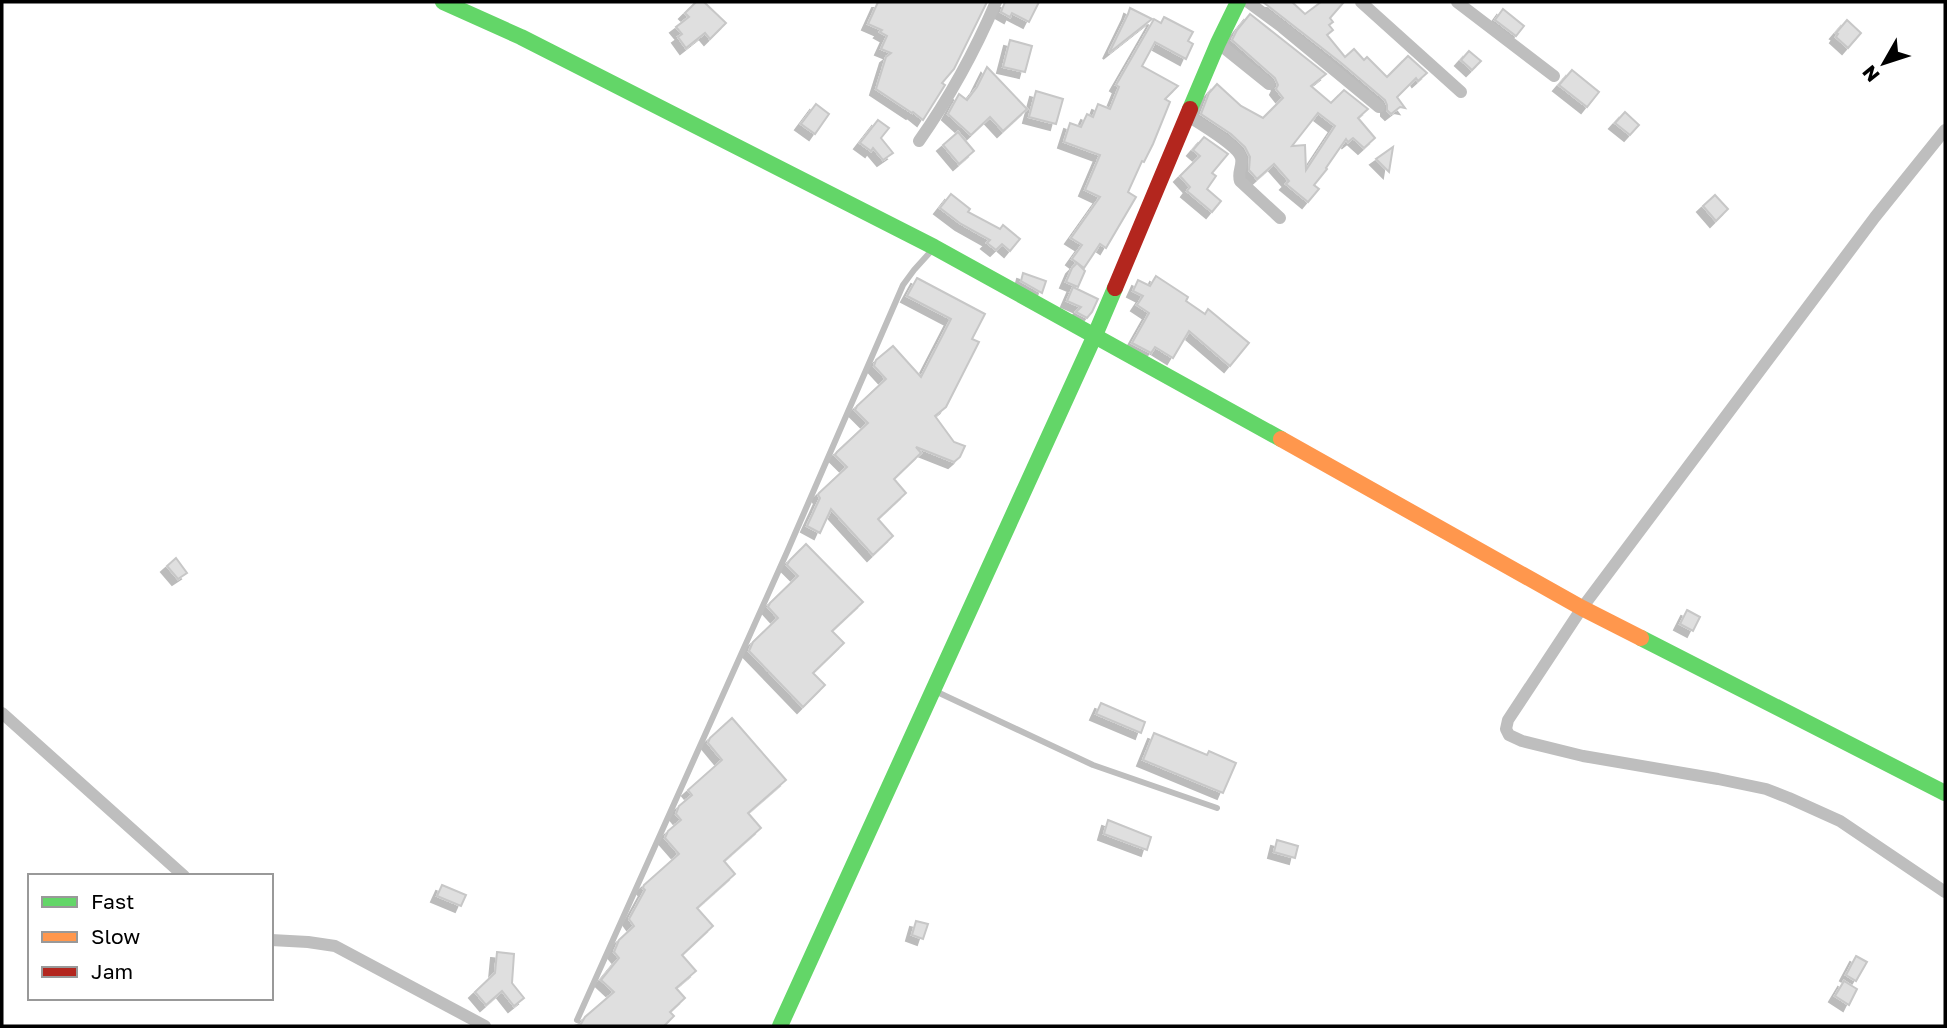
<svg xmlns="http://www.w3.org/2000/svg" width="1947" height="1028" font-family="'Golos Text',sans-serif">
	<defs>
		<filter id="shadow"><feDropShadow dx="-6" dy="6" stdDeviation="0" flood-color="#0004"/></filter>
	</defs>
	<rect width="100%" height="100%" fill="#fff"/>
	<g fill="#dfdfdf" stroke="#c7c7c7" stroke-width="2" fill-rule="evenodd" filter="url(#shadow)">
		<path d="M696,2H704L726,23L710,39L705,33L686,48L678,37L682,34L676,27L689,17L685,13Z"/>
		<path d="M878,2H987L954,69L942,83L945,85L923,120L913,112L912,113L876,89L886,57L891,53L881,49L887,36L880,32L882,30L868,24Z"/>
		<path d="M1005,2H1039L1029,22L1012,13L1010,17L1001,12Z"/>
		<path d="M1263,2H1292L1305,14L1321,2H1344L1330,18L1333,22L1329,25L1333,30L1327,35L1345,57L1354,49L1364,60L1367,57L1387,77L1408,56L1427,73L1418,81L1416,78L1397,97L1405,108L1400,107L1391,114L1387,110V105L1385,100L1340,62Z"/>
		<path d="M1130,8L1152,19L1109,53L1128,14Z"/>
		<path d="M1503,9L1524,26L1516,36L1495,20Z"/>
		<path d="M1250,14L1326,74L1311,86L1331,103L1344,90L1368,109L1358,118L1375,138L1364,148L1353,138L1348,142L1346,139L1326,168L1327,169L1314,185L1319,189L1308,202L1286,184L1289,181L1274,164L1257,179L1249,170L1250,157L1245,147L1231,134L1201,114L1209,93L1217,84L1241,106L1263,118L1283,98L1276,89L1278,85L1275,78L1232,40L1237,30ZM1318,113L1335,126L1306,170L1305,145L1292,146Z"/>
		<path d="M1164,17L1193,32L1188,41L1193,44L1186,59L1155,42L1142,66L1178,86L1165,99L1170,102L1153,144L1144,162L1142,161L1128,192L1136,197L1106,248L1100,244L1084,268L1072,259L1082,245L1071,238L1100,197L1085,190L1100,155L1064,142L1070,123L1081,127L1087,114L1093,117L1098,104L1110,109L1119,87L1116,85L1154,19L1161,23Z"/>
		<path d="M1847,20L1861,33L1848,48L1836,37L1838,34L1836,33Z"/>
		<path d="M1010,40L1032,46L1025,72L1003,67Z"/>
		<path d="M1469,51L1481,61L1472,70L1461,60Z"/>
		<path d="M987,67L1027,109L1003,131L990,117L971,135L948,114L959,94L967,100L977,87Z"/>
		<path d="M1572,70L1599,92L1587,107L1559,85Z"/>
		<path d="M1036,91L1063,99L1056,124L1029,117Z"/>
		<path d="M816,104L829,114L815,134L801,124Z"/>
		<path d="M1625,112L1639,125L1630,135L1615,123Z"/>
		<path d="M878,120L889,128L881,138L893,153L883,160L873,148L871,151L860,143Z"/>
		<path d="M958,132L974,151L959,164L943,145Z"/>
		<path d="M1204,137L1228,154L1212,173L1216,176L1207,189L1221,201L1212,212L1187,191L1190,187L1180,176L1200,156L1193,150Z"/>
		<path d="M1393,147L1389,172L1376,159Z"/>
		<path d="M951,194L970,209L968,212L1000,229L1003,225L1020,239L1010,251L1002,244L996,250L987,243L990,240L961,224L940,208Z"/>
		<path d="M1715,195L1728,209L1716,221L1703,206Z"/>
		<path d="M1077,263L1085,271L1078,287L1066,282L1072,268Z"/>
		<path d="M1023,273L1046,281L1042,293L1021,281Z"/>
		<path d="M1156,276L1188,297L1186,301L1205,314L1208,309L1249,343L1230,366L1189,331L1173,358L1155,347L1151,353L1132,343L1149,313L1137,305L1143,296L1133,291L1138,280L1150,286Z"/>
		<path d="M917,278L985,314L972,339L979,342L946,407L935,416L954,442L965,446L960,457L954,462L916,447L921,453L894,479L906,493L878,519L893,536L873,555L831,509L820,533L807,526L820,498L818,495L819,493L847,467L835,455L837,452L868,423L855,410L857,406L886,379L874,366L876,360L893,346L921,377L951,319L907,296Z"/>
		<path d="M1073,287L1098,299L1092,312L1087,318L1076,312L1081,307L1067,301Z"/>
		<path d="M806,544L863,602L832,631L844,643L813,673L825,685L803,707L749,651L753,642L778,618L768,607L770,603L798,576L787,565L790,560Z"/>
		<path d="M176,558L187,573L178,579L167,566Z"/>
		<path d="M1687,610L1700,617L1693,631L1680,624Z"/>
		<path d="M1101,703L1145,722L1141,733L1096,714Z"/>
		<path d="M732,718L786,780L748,813L761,828L724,861L735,874L697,908L713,926L682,955L696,971L676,988L685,998L670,1012L674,1016L664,1026H574L581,1024L585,1017L614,992L601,980L619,958L614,952L619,940L634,926L629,919L645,890L643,888L644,885L679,854L665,838L668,831L681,820L676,814L679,806L692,795L688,790L722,760L708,743L710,738Z"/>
		<path d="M1154,733L1207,755L1209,751L1236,763L1223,793L1143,760Z"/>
		<path d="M1108,820L1151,837L1147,850L1104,834Z"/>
		<path d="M1277,840L1298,846L1295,858L1274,852Z"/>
		<path d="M442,885L466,895L461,906L437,896Z"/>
		<path d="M916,921L928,924L923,939L912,935Z"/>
		<path d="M497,952L514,954L512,983L524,998L514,1006L502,991L486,1005L475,992L495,973Z"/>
		<path d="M1856,956L1867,962L1856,981L1846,975Z"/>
		<path d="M1844,981L1857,989L1849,1005L1835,996Z"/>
	</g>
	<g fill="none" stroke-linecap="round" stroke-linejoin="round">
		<g stroke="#bebebe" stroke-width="6">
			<path d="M935,691L1093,765L1217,808"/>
			<path d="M577,1020L787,552L903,285L914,270L933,249"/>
		</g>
		<g stroke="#bebebe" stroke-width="12">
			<path d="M1248,2L1282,27L1379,107"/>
			<path d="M1361,2L1461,92"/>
			<path d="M1457,2L1554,76"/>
			<path d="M1218,43L1269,84"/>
			<path d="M1187,115C1199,124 1238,145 1241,158C1243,166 1237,172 1240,181L1280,218"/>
			<path d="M1945,130L1875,217L1582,608L1508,720L1506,729L1509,735L1522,741L1583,756L1718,779L1766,789L1789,798L1840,821L1945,892"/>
			<path d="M919,141C950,97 975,51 996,2"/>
			<path d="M2,713L184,876"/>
			<path d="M271,940L308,942L335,946L485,1026"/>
		</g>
		<g stroke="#63d668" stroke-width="16">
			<path d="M443,2L521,37L934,247L1281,439"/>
			<path d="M1190,109L1218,43L1238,2"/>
			<path d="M1641,638L1945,793"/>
			<path d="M780,1026L1095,335L1115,288"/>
		</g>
		<path stroke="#ff974d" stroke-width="16" d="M1281,439L1582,608L1641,638"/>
		<path stroke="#b3261e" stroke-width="16" d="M1115,288L1190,109"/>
	</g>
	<rect width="1947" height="1028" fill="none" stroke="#000000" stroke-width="7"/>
	<rect x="28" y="874" width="245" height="126" fill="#ffffff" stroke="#999999" stroke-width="2"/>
	<rect x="42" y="897" width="35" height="10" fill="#63d668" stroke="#999999" stroke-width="2"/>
	<text x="91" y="909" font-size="21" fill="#000000">Fast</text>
	<rect x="42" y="932" width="35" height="10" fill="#ff974d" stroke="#999999" stroke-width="2"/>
	<text x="91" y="944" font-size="21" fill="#000000">Slow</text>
	<rect x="42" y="967" width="35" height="10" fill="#b3261e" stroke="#999999" stroke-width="2"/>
	<text x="91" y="979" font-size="21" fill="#000000">Jam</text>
	<g transform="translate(1884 63) rotate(231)" stroke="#ffffff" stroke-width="5" paint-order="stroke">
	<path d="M0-5L12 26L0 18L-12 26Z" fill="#000000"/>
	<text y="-10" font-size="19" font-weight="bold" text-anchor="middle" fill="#000000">N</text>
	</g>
</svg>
